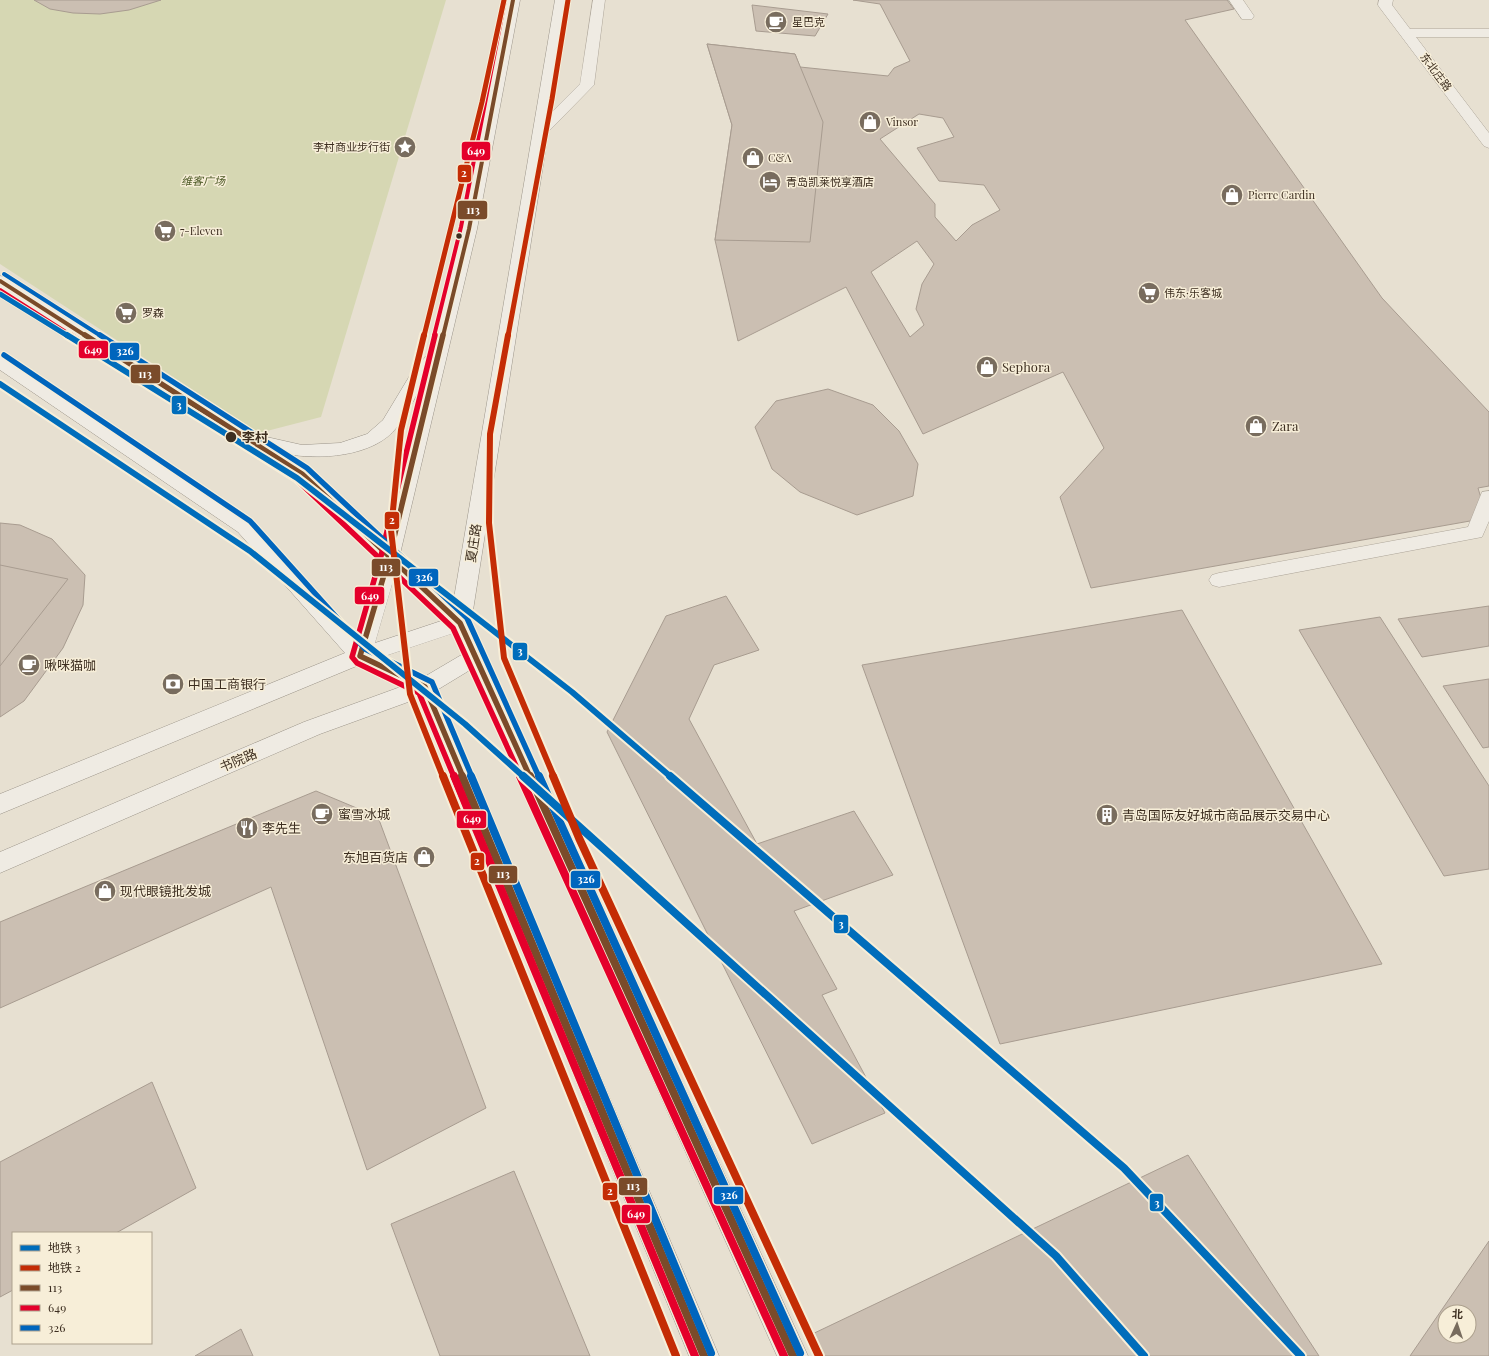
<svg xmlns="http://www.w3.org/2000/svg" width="1489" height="1356" font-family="'Playfair Display','Noto Sans SC',serif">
	<rect width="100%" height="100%" fill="#e7e0d1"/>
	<path fill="#d6d7b3" d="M0,0H446L321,417L259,433L0,264Z"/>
	<g fill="#cbbfb2" stroke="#a89c90" fill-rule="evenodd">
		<path d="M34,0H161L129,10L100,14L73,13L50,9Z"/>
		<path d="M853,0H1227L1234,9L1185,20L1382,298L1489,412V486L1478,488L1487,518L1091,588L1060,497L1104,448L1063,372L923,434L846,287L738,341L715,240L732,125L707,44L795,54L800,67L888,76L894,68L910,61L880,4ZM919,114L943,118L954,137L917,148L939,181L984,185L1000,210L972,225L956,241L935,217V204L880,139ZM917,241L934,264L922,284L916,309L924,325L910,337L871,272Z"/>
		<path d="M752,5L828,14L815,36L756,31Z"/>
		<path d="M707,44L795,54L823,122L810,242L715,240L732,125Z"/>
		<path d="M828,389L873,405L899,431L918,464L913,496L857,515L800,492L772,469L755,427L776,401Z"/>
		<path d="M0,523L20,525L52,539L85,575L83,605L63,648L24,701L0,717Z"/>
		<path d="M0,565L68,579L0,666Z"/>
		<path d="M726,596L759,650L714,665L689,719L757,844L854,811L893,875L794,911L837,989L822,995L885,1113L812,1144L607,732L666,616Z"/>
		<path d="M1489,606V646L1422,657L1398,619Z"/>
		<path d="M1182,610L1382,964L1000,1044L862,665Z"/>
		<path d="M1380,617L1489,786V869L1444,876L1299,630Z"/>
		<path d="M1489,679V747L1483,748L1443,686Z"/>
		<path d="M316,791L378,817L486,1108L367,1170L271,887L0,1008V922Z"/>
		<path d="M152,1082L196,1188L116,1233H13V1290L0,1297V1162Z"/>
		<path d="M1188,1155L1319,1356H816L806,1337Z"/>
		<path d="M514,1171L590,1356H440L391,1224Z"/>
		<path d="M1489,1241V1356H1410ZM1445,1312H1469V1336H1445Z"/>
		<path d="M241,1329L253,1356H195Z"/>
	</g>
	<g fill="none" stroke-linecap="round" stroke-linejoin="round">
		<g stroke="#ada599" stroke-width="1">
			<g id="lane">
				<path d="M593,0H605L594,85L546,134H536L534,131L536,128L580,84Z"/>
				<path d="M1489,491V521L1482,537L1219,587L1212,585L1209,580L1212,575L1219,573L1468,527L1482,492Z"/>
			</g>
		</g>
		<g stroke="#ada599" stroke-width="1">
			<g id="street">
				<path d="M1229,0H1243L1254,16L1252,19H1242Z"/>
				<path d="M1379,0H1393L1392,5L1410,29H1489V37H1416L1489,133V148L1484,146L1380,8L1378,5Z"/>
			</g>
		</g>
		<g stroke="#9c958a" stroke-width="1">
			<path id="secondary" d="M506,0H520L477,229L400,554L453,604L555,0H569L471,623L808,1356H777L470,670L437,690L719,1356H689L419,698L320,734L0,873V852L304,722L403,686L359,665L0,814V794L345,653L238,532L0,370V356L6,358L252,522L355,636L379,558L295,479L0,288V276L6,277L258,437L262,436L302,445L340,443L367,434L383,420L412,372L430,352L461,229ZM422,385L383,539L309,469L283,453C317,461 375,457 397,427C407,415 414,399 422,385ZM395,574L444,620L375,643ZM454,633L463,654L424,677L382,657Z"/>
		</g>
		<use href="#lane" fill="#efebe3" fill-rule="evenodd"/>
		<use href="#street" fill="#efebe3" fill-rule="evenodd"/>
		<use href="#secondary" fill="#efebe3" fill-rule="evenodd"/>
		<g stroke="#f7eed8" stroke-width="6">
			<g id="bus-1-far2">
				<path d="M0,281L86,336"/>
				<path d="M443,336L469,229L513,0"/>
			</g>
		</g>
		<g stroke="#f7eed8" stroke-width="8">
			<g id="bus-1-far1">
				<path d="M85,335L302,474L460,623L530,777"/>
				<path d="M443,335L389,558L360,656L425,687L463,777"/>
			</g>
		</g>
		<g stroke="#f7eed8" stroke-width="10">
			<g id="bus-1">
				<path d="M462,776L704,1356"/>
				<path d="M530,776L793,1356"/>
			</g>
		</g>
		<g stroke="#f7eed8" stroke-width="6">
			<g id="bus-2-far2">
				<path d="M0,290L72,336"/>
				<path d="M434,336L461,227L505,0"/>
			</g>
		</g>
		<g stroke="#f7eed8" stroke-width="8">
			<g id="bus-2-far1">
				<path d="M71,335L297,480L453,628L521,777"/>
				<path d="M435,335L381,556L352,657L357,663L419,693L454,777"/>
			</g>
		</g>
		<g stroke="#f7eed8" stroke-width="10">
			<g id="bus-2">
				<path d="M454,776L695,1356"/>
				<path d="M520,776L784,1356"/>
			</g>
		</g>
		<g stroke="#f7eed8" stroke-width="6">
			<path id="bus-3-far2" d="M4,274L101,336"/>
		</g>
		<g stroke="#f7eed8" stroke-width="8">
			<g id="bus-3-far1">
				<path d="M100,335L307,468L467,618L539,777"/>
				<path d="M4,355L250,521L365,649L432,682L472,777"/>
			</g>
		</g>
		<g stroke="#f7eed8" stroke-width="10">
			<g id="bus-3">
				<path d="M471,776L711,1353"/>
				<path d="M539,776L800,1353"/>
			</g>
		</g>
		<use href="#bus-1-far2" stroke="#7a4b2a" stroke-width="4"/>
		<use href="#bus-1-far1" stroke="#7a4b2a" stroke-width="5.5"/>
		<use href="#bus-1" stroke="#7a4b2a" stroke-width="8"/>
		<use href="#bus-2-far2" stroke="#e4002b" stroke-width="4"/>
		<use href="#bus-2-far1" stroke="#e4002b" stroke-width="5.5"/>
		<use href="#bus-2" stroke="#e4002b" stroke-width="8"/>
		<use href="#bus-3-far2" stroke="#0065bd" stroke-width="4"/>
		<use href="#bus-3-far1" stroke="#0065bd" stroke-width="5.5"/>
		<use href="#bus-3" stroke="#0065bd" stroke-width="8"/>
		<g stroke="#f7eed8" stroke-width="7">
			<path id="metro-1-far2" d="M0,294L68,336"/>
		</g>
		<g stroke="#f7eed8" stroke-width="10">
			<g id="metro-1-far1">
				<path d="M67,335L297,478L572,692L671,777"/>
				<path d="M0,384L250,551L465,724L524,777"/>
			</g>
		</g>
		<g stroke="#f7eed8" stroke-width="12">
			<g id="metro-1">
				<path d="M523,776L1056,1256L1144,1356"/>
				<path d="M670,776L1124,1168L1301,1356"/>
			</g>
		</g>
		<g stroke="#f7eed8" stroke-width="7">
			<g id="metro-2-far2">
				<path d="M424,336L482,102L504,0"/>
				<path d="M508,336L552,99L568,0"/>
			</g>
		</g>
		<g stroke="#f7eed8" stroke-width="10">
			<g id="metro-2-far1">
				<path d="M424,335L401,430L391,530L410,694L443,777"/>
				<path d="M508,335L490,434L489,523L504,658L554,777"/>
			</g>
		</g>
		<g stroke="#f7eed8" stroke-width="12">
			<g id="metro-2">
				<path d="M443,776L676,1356"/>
				<path d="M553,776L579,838L819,1356"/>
			</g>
		</g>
		<use href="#metro-1-far2" stroke="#006dbb" stroke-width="5"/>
		<use href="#metro-1-far1" stroke="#006dbb" stroke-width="6"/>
		<use href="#metro-1" stroke="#006dbb" stroke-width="8"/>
		<use href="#metro-2-far2" stroke="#c42c05" stroke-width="5"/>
		<use href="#metro-2-far1" stroke="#c42c05" stroke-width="6"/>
		<use href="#metro-2" stroke="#c42c05" stroke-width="8"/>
	</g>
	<defs>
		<g id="cafe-disc" transform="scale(1.15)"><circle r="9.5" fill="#786c5e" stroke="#f7eed8"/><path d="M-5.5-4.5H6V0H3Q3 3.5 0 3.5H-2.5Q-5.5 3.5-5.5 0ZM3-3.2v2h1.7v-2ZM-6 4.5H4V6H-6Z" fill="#fff"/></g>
		<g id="shop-disc" transform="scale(1.15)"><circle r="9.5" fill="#786c5e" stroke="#f7eed8"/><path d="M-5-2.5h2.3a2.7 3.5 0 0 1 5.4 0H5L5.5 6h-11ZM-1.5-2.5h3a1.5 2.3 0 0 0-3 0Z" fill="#fff"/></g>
		<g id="sight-disc" transform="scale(1.15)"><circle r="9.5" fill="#786c5e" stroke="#f7eed8"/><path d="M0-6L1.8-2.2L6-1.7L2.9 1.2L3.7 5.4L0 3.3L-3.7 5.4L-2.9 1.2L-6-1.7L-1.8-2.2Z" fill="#fff"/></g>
		<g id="hotel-disc" transform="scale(1.15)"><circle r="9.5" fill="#786c5e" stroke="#f7eed8"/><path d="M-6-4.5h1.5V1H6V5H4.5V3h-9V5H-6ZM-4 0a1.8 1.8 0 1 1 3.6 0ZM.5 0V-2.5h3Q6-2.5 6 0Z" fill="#fff"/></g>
		<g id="supermarket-disc" transform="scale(1.15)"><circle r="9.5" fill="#786c5e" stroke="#f7eed8"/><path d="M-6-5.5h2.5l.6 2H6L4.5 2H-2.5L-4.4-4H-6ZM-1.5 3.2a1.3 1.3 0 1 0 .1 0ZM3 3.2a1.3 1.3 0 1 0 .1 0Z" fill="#fff"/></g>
		<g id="bank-disc" transform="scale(1.15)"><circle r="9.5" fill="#786c5e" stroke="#f7eed8"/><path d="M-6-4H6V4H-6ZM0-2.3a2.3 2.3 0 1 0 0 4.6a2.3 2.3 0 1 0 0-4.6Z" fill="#fff"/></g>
		<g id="building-disc" transform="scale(1.15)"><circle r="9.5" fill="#786c5e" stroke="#f7eed8"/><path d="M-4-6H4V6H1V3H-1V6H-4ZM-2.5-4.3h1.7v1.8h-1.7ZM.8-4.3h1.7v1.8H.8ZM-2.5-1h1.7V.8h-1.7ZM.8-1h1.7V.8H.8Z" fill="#fff"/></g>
		<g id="restaurant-disc" transform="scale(1.15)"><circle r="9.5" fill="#786c5e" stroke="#f7eed8"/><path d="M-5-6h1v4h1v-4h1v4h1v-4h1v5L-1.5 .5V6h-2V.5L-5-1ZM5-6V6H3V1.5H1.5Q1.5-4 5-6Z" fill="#fff"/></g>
	</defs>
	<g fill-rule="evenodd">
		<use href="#cafe-disc" x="776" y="22"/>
		<use href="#shop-disc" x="870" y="122"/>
		<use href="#sight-disc" x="405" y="147"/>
		<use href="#shop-disc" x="753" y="158"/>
		<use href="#hotel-disc" x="770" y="182"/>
		<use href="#shop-disc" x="1232" y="195"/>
		<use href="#supermarket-disc" x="165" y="231"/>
		<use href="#supermarket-disc" x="1149" y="293"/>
		<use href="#supermarket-disc" x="126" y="313"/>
		<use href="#shop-disc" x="987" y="367"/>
		<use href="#shop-disc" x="1256" y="426"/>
		<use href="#cafe-disc" x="29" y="665"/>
		<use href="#bank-disc" x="173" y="684"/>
		<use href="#cafe-disc" x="322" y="814"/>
		<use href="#building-disc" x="1107" y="815"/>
		<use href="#restaurant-disc" x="247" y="828"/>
		<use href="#shop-disc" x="424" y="857"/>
		<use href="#shop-disc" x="105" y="891"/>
	</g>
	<g fill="#3d2e20" stroke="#f7eed8" stroke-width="1.5">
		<circle cx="459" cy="236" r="3.5"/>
		<circle cx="231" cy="437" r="6"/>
	</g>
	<g text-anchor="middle" stroke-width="3" stroke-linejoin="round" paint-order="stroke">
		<g font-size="11" fill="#3d2e20" stroke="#f7eed8" text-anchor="start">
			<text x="792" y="26">星巴克</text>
			<text x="886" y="126">Vinsor</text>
			<text x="390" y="151" text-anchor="end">李村商业步行街</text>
			<text x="768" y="162">C&amp;A</text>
			<text x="786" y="186">青岛凯莱悦享酒店</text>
			<text x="1248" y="199">Pierre Cardin</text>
			<text x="180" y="235">7-Eleven</text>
			<text x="1164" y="297">伟东·乐客城</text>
			<text x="142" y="317">罗森</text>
		</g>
		<g font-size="11" fill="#3d2e20" stroke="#f7eed8">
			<text transform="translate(1436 72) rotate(53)" y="4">东北庄路</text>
		</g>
		<g font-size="11" font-style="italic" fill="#4d5a26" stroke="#f7eed8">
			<text x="203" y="185">维客广场</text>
		</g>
		<g font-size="13" fill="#3d2e20" stroke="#f7eed8" text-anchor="start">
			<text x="1002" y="372">Sephora</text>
			<text x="1272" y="431">Zara</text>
			<text x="44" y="670">啾咪猫咖</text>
			<text x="188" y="689">中国工商银行</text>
			<text x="338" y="819">蜜雪冰城</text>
			<text x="1122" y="820">青岛国际友好城市商品展示交易中心</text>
			<text x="262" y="833">李先生</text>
			<text x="408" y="862" text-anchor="end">东旭百货店</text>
			<text x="120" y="896">现代眼镜批发城</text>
		</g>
		<g font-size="13" font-weight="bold" fill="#3d2e20" stroke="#f7eed8" text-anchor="start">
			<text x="242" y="442">李村</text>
		</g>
		<g font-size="13" fill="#3d2e20" stroke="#f7eed8">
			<text transform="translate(473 543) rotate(-81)" y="5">夏庄路</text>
			<text transform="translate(238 760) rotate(-23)" y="5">书院路</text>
		</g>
	</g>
	<g stroke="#f7eed8" stroke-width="1.5">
		<rect x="461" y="141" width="30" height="20" rx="4" fill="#e4002b"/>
		<rect x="457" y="164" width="15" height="19" rx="4" fill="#c42c05"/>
		<rect x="457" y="200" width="31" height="20" rx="4" fill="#7a4b2a"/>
		<rect x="78" y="340" width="31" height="19" rx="4" fill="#e4002b"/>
		<rect x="109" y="342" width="31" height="19" rx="4" fill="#0065bd"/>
		<rect x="130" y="364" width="31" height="20" rx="4" fill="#7a4b2a"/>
		<rect x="171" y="395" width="16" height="20" rx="4" fill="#006dbb"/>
		<rect x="384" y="511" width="16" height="19" rx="4" fill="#c42c05"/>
		<rect x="371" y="558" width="30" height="19" rx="4" fill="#7a4b2a"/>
		<rect x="408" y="568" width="31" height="19" rx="4" fill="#0065bd"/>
		<rect x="354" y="586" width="31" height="19" rx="4" fill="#e4002b"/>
		<rect x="512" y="642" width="16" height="19" rx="4" fill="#006dbb"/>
		<rect x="456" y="810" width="31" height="19" rx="4" fill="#e4002b"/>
		<rect x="470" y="852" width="15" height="19" rx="4" fill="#c42c05"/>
		<rect x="488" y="865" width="30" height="19" rx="4" fill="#7a4b2a"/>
		<rect x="570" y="870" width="31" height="19" rx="4" fill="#0065bd"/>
		<rect x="833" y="914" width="16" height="20" rx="4" fill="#006dbb"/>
		<rect x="618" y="1177" width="30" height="19" rx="4" fill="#7a4b2a"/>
		<rect x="602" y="1182" width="16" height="19" rx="4" fill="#c42c05"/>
		<rect x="713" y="1186" width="31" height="19" rx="4" fill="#0065bd"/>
		<rect x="1149" y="1193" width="15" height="19" rx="4" fill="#006dbb"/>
		<rect x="621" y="1204" width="30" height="20" rx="4" fill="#e4002b"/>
	</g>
	<g font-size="11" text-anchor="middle" font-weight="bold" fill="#fff">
		<text x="476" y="155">649</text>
		<text x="464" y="177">2</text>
		<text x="473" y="214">113</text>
		<text x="93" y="354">649</text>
		<text x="125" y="355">326</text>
		<text x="145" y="378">113</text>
		<text x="179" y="409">3</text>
		<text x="392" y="524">2</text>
		<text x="386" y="571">113</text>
		<text x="424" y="581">326</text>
		<text x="370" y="600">649</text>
		<text x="520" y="655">3</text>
		<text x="472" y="823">649</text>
		<text x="477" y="865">2</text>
		<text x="503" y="878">113</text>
		<text x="586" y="883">326</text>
		<text x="841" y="928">3</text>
		<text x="633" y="1190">113</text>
		<text x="610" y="1195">2</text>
		<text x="729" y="1199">326</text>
		<text x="1157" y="1207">3</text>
		<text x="636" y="1218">649</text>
	</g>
	<rect x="12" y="1232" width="140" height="112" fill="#f7eed8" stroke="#ada18e"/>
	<rect x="20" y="1245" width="20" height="6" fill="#006dbb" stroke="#ada18e"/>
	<text x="48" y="1252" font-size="12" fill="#3d2e20">地铁 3</text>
	<rect x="20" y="1265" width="20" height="6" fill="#c42c05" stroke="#ada18e"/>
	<text x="48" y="1272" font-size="12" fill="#3d2e20">地铁 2</text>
	<rect x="20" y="1285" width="20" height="6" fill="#7a4b2a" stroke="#ada18e"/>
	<text x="48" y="1292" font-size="12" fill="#3d2e20">113</text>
	<rect x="20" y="1305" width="20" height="6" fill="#e4002b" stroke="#ada18e"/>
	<text x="48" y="1312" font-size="12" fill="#3d2e20">649</text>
	<rect x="20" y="1325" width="20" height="6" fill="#0065bd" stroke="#ada18e"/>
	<text x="48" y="1332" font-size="12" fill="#3d2e20">326</text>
	<g transform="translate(1457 1324) rotate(3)"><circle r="19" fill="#f7eed8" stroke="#ada18e"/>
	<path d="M0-3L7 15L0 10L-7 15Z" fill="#786c5e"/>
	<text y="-6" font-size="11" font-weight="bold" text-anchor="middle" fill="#3d2e20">北</text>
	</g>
</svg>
